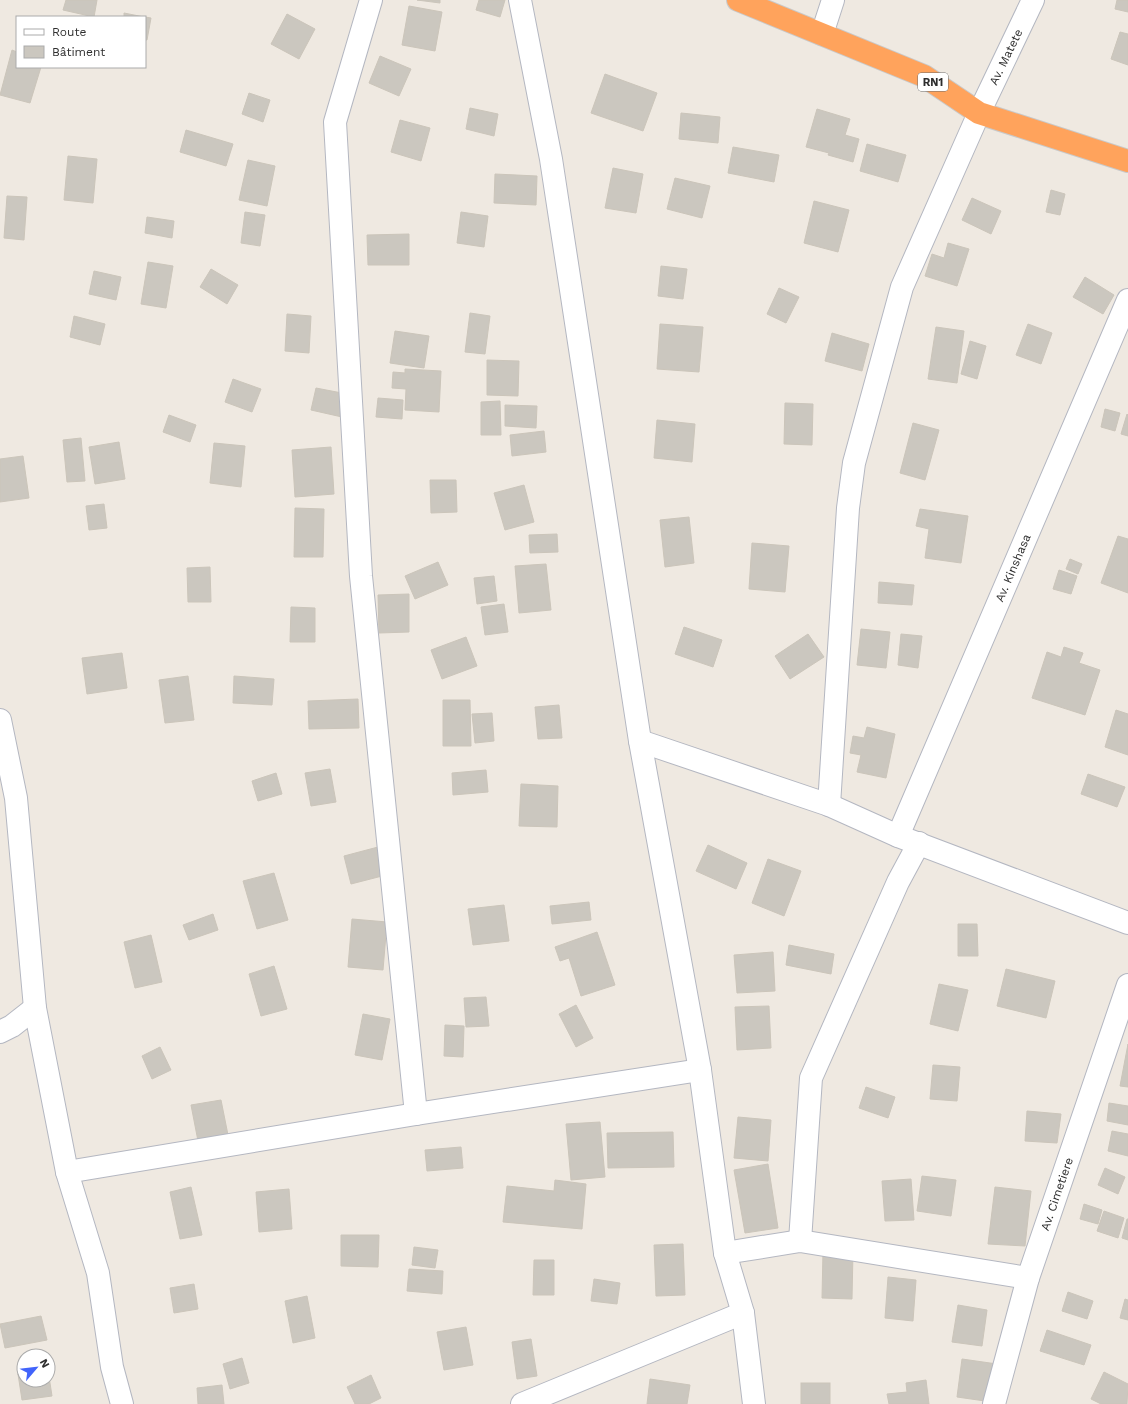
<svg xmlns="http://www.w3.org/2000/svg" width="1128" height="1404" font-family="'Work Sans',sans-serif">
	<rect width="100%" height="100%" fill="#efe9e1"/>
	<g fill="#cbc7bf" stroke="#cbc5ba">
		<path d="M66,0H97L94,17L63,10Z"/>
		<path d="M417,0H440V3Z"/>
		<path d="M479,0H505L500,17L476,10Z"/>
		<path d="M1117,0H1128V12L1115,9Z"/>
		<path d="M409,6L442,12L435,51L402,45Z"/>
		<path d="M124,13L144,17H124Z"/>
		<path d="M287,14L315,29L299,59L271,44Z"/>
		<path d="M145,17L151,18L147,40H145Z"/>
		<path d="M1120,32L1128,34V65L1111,59Z"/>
		<path d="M12,50L17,52V67H41L30,103L0,95Z"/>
		<path d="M380,56L411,69L399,96L369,83Z"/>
		<path d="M605,74L657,93L643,131L591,113Z"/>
		<path d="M249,93L270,100L263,122L242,114Z"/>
		<path d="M470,108L498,114L494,136L466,129Z"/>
		<path d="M817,109L850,119L845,135L859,139L853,162L828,155L829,153L806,147Z"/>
		<path d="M681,113L720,117L718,143L679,139Z"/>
		<path d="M400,120L430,128L421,161L391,152Z"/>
		<path d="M186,130L233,144L226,166L180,152Z"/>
		<path d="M867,144L906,155L898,182L860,171Z"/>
		<path d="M733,147L779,155L774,182L728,173Z"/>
		<path d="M68,156L97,159L93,203L64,200Z"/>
		<path d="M248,160L275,166L267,206L239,200Z"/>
		<path d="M613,168L643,174L636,213L605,208Z"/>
		<path d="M495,174L537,176L536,205L494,203Z"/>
		<path d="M675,178L710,186L702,218L667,209Z"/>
		<path d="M1051,190L1065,194L1060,215L1046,212Z"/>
		<path d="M7,196L27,197L24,240L4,238Z"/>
		<path d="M972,198L1001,211L991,234L962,220Z"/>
		<path d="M814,201L849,210L838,252L804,243Z"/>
		<path d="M245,212L265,215L260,246L241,243Z"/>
		<path d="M461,212L488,216L484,247L457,243Z"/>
		<path d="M147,217L174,221L172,238L145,233Z"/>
		<path d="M409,234V265H368L367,235Z"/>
		<path d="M948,243L969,249L957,286L925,276L932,254L944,258Z"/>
		<path d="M148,262L173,266L166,308L141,304Z"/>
		<path d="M661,266L687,269L683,299L658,296Z"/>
		<path d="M211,269L238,285L227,304L200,287Z"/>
		<path d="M94,271L121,277L116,300L89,294Z"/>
		<path d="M1085,277L1114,295L1103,314L1073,297Z"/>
		<path d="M779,288L799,297L786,323L767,314Z"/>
		<path d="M470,313L490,316L485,354L465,352Z"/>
		<path d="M287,314L311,316L309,353L285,351Z"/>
		<path d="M74,316L105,324L100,345L70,337Z"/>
		<path d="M660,324L703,327L699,372L657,369Z"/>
		<path d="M1028,324L1052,333L1041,364L1016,355Z"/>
		<path d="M936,327L964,331L957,383L928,379Z"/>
		<path d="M395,331L429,336L424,368L390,363Z"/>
		<path d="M832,333L869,344L862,371L825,361Z"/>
		<path d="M970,341L986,346L977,379L961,374Z"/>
		<path d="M487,360L519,361L518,396L487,395Z"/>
		<path d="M405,369L441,371L439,412L405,410L406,389L392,388L393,372L405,373Z"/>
		<path d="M233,379L261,389L252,412L225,402Z"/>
		<path d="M316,388L347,394L342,417L311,410Z"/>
		<path d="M378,398L403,400L402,419L376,417Z"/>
		<path d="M500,401L501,435H481V402Z"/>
		<path d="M785,403L813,404L812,445L784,444Z"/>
		<path d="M505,405L537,406L536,428L505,426Z"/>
		<path d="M1105,409L1120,413L1115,431L1101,427Z"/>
		<path d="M1127,414L1128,415V436L1121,434Z"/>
		<path d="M169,415L196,425L190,442L163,432Z"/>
		<path d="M657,420L695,424L692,462L654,458Z"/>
		<path d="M913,423L939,430L925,480L900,473Z"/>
		<path d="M544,431L546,452L512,456L510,435Z"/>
		<path d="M81,438L85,481L67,482L63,440Z"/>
		<path d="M119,442L125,479L95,484L89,447Z"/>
		<path d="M214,443L245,446L241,487L210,483Z"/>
		<path d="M331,447L334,494L295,497L292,450Z"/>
		<path d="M23,456L29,498L0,502V459Z"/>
		<path d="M430,480H456L457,512L431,513Z"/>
		<path d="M524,485L534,522L505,530L494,493Z"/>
		<path d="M104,504L107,528L89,530L86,506Z"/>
		<path d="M295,508L324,509L323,557H294Z"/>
		<path d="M920,509L968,516L961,563L925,558L929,529L916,526Z"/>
		<path d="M689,517L694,563L665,567L660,520Z"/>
		<path d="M557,534L558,552L530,553L529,535Z"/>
		<path d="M1118,536L1128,539V593L1101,583Z"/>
		<path d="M752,543L789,546L785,592L749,589Z"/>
		<path d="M1070,559L1082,564L1078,574L1066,569Z"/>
		<path d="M438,562L448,585L415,599L405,576Z"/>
		<path d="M546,564L551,610L519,613L515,566Z"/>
		<path d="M210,567L211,602H188L187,568Z"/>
		<path d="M1059,570L1077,576L1071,594L1053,589Z"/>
		<path d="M494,576L497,601L477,604L474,578Z"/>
		<path d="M879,582L914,585L912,605L878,603Z"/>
		<path d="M409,594V632L379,633L378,595Z"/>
		<path d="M504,604L508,632L485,635L481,607Z"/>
		<path d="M291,607L315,608V642H290Z"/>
		<path d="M684,627L722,640L713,667L675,654Z"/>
		<path d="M861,629L890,632L886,668L857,665Z"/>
		<path d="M808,634L824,657L790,679L775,656Z"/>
		<path d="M901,634L922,636L918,668L898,665Z"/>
		<path d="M466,637L477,666L442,679L431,650Z"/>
		<path d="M1064,647L1083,653L1079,663L1100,670L1085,715L1032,698L1047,652L1061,657Z"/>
		<path d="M122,653L127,688L87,694L82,658Z"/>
		<path d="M188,676L194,720L165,723L159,680Z"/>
		<path d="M234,676L274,679L272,705L233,703Z"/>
		<path d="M358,699L359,728L309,729L308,701Z"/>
		<path d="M443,700H470L471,746H443Z"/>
		<path d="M559,705L562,738L538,739L535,707Z"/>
		<path d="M1116,710L1128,714V755L1105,747Z"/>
		<path d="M492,713L494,741L475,743L472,714Z"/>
		<path d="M867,727L895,734L886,778L857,772L861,755L850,753L853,736L864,738Z"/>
		<path d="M330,769L336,802L311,806L305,773Z"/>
		<path d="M486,770L488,792L453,795L452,773Z"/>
		<path d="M276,773L282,794L258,801L252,781Z"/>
		<path d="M1088,774L1125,787L1117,807L1081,794Z"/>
		<path d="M521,784L558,786L557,827L519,826Z"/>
		<path d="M708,845L747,863L736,889L696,871Z"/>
		<path d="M378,847L386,875L351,884L344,856Z"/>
		<path d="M768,859L801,871L784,916L752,903Z"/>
		<path d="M274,873L288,920L257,929L243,881Z"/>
		<path d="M589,902L591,920L552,924L550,906Z"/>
		<path d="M504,905L509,941L473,945L468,909Z"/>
		<path d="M213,914L218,930L189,940L183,925Z"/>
		<path d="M352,919L387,922L383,970L348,967Z"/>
		<path d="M958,924H977L978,956H958Z"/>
		<path d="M597,932L615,985L581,996L569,958L560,961L555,947Z"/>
		<path d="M151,935L162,982L135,988L124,942Z"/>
		<path d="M789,945L834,954L831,974L786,965Z"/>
		<path d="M773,952L775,991L737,993L734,955Z"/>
		<path d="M274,966L287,1009L261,1016L249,974Z"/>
		<path d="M1006,969L1055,981L1046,1018L997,1006Z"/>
		<path d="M939,984L968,990L958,1031L930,1024Z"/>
		<path d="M486,997L489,1026L466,1027L464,998Z"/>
		<path d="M576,1005L593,1038L576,1047L559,1014Z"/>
		<path d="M769,1006L771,1048L737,1050L735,1007Z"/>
		<path d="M363,1014L390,1019L382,1060L355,1055Z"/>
		<path d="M445,1025L464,1026L463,1057L444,1056Z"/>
		<path d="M1128,1044V1087L1120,1086Z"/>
		<path d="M160,1047L171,1070L152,1079L142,1056Z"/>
		<path d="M933,1065L960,1067L957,1101L930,1099Z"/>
		<path d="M866,1087L895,1097L888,1118L859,1108Z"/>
		<path d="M221,1100L228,1135L198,1141L191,1105Z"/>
		<path d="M1109,1103L1128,1106V1125L1107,1121Z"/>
		<path d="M1027,1111L1061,1114L1057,1143L1025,1141Z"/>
		<path d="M738,1117L771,1120L768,1161L734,1158Z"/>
		<path d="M600,1122L605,1177L571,1180L566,1124Z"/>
		<path d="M1112,1131L1128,1134V1156L1108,1151Z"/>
		<path d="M673,1132L674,1167L608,1168L607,1133Z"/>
		<path d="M461,1147L463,1168L427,1171L425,1150Z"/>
		<path d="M768,1164L778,1228L745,1233L734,1170Z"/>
		<path d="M1105,1168L1125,1177L1118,1194L1098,1185Z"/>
		<path d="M922,1176L956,1180L951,1216L917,1211Z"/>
		<path d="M911,1179L914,1220L885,1221L882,1181Z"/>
		<path d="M555,1180L586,1184L582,1229L503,1222L507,1186L554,1191Z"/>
		<path d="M191,1187L202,1235L180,1239L170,1192Z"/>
		<path d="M995,1187L1031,1191L1025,1246L988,1244Z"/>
		<path d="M289,1189L292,1229L259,1232L256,1192Z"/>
		<path d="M1084,1204L1102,1210L1098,1224L1080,1219Z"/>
		<path d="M1104,1211L1124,1218L1118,1238L1097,1231Z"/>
		<path d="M1127,1219H1128V1240L1122,1238Z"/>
		<path d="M341,1235H379L378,1267L341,1266Z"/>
		<path d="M683,1244L685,1295L656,1296L654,1245Z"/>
		<path d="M414,1247L438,1250L435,1268L412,1265Z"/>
		<path d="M823,1251L853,1252L852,1299L822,1298Z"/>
		<path d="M534,1260H554V1295H533Z"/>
		<path d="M409,1269L443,1271L442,1294L407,1291Z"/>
		<path d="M888,1277L916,1280L913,1321L885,1318Z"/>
		<path d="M594,1279L620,1283L617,1304L591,1301Z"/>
		<path d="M194,1284L198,1309L174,1313L170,1288Z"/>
		<path d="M1068,1292L1093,1301L1087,1319L1062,1311Z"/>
		<path d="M307,1296L315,1338L293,1343L285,1301Z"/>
		<path d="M1125,1299L1128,1300V1320L1120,1318Z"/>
		<path d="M958,1305L987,1310L982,1346L952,1342Z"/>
		<path d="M41,1316L47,1340L5,1348L0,1324Z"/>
		<path d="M466,1327L473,1365L444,1370L437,1332Z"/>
		<path d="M1047,1330L1091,1345L1084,1365L1040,1351Z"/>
		<path d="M531,1339L537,1376L517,1379L512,1342Z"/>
		<path d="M242,1358L249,1383L230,1389L223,1364Z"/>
		<path d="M962,1359L997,1364L992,1402L957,1397Z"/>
		<path d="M48,1370L52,1396L22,1400L18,1374L24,1373V1380H48Z"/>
		<path d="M1104,1372L1128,1384L1127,1404H1101L1091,1399Z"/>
		<path d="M371,1375L381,1398L369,1404H355L347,1387Z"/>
		<path d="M650,1379L690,1385L687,1404H647Z"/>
		<path d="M926,1380L929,1404H889L887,1394L907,1392L906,1383Z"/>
		<rect x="801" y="1383" width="29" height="21"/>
		<path d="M222,1385L224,1404H198L197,1388Z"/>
	</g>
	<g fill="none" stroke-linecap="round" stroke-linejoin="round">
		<g stroke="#b4b7c1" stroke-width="24">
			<g id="minor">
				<path d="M371,0L335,122L361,576L416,1114"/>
				<path d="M520,0L551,159L640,741L700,1070L725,1253L743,1313L754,1404"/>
				<path d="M822,34L833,0"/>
				<path d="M0,720L16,798L35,1008L67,1172L98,1273L112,1367L122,1404"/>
				<path d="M640,741L829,805L898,836L1128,923"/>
				<path d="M829,805L848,508L854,463L902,287L979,113L1033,0"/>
				<path d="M898,836L1128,300"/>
				<path d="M0,1032L12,1026L35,1008"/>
				<path d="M67,1172L416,1114L700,1070"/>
				<path d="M800,1241L811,1078L898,882L919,843"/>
				<path d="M725,1253L800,1241L1028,1278"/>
				<path d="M522,1404L743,1313"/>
				<path d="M994,1404L1028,1278L1128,985"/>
			</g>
		</g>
		<g stroke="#c9c9c9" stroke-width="24">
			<path id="highway" d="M738,0L924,76L979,113L1128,161"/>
		</g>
		<use href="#minor" stroke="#fff" stroke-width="22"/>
		<use href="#highway" stroke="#ffa35c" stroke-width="22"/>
	</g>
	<g text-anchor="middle" stroke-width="3.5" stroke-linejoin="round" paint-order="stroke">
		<rect fill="#fff" stroke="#6d6d6d" stroke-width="1" x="918" y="73" width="30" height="18" rx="3"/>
		<g font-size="11" font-weight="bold" fill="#2e2e2e">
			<text x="933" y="86">RN1</text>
		</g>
		<g font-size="12" fill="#2e2e2e" stroke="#fff">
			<text transform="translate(1006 57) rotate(-64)" y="4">Av. Matete</text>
			<text transform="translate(1013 568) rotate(-67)" y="4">Av. Kinshasa</text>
			<text transform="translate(1057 1194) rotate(-71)" y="4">Av. Cimetiere</text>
		</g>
	</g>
	<rect x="16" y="16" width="130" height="52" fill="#ffffff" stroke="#ababab"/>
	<rect x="24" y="29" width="20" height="6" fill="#ffffff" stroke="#ababab"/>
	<text x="52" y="36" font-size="12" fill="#2e2e2e">Route</text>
	<rect x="24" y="46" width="20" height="12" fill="#cbc7bf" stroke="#ababab"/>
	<text x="52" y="56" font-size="12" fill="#2e2e2e">Bâtiment</text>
	<g transform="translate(36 1368) rotate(62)"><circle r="19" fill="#ffffff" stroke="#ababab"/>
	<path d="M0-3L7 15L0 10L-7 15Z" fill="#4264fb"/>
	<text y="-6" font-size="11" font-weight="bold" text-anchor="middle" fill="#2e2e2e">N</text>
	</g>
</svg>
